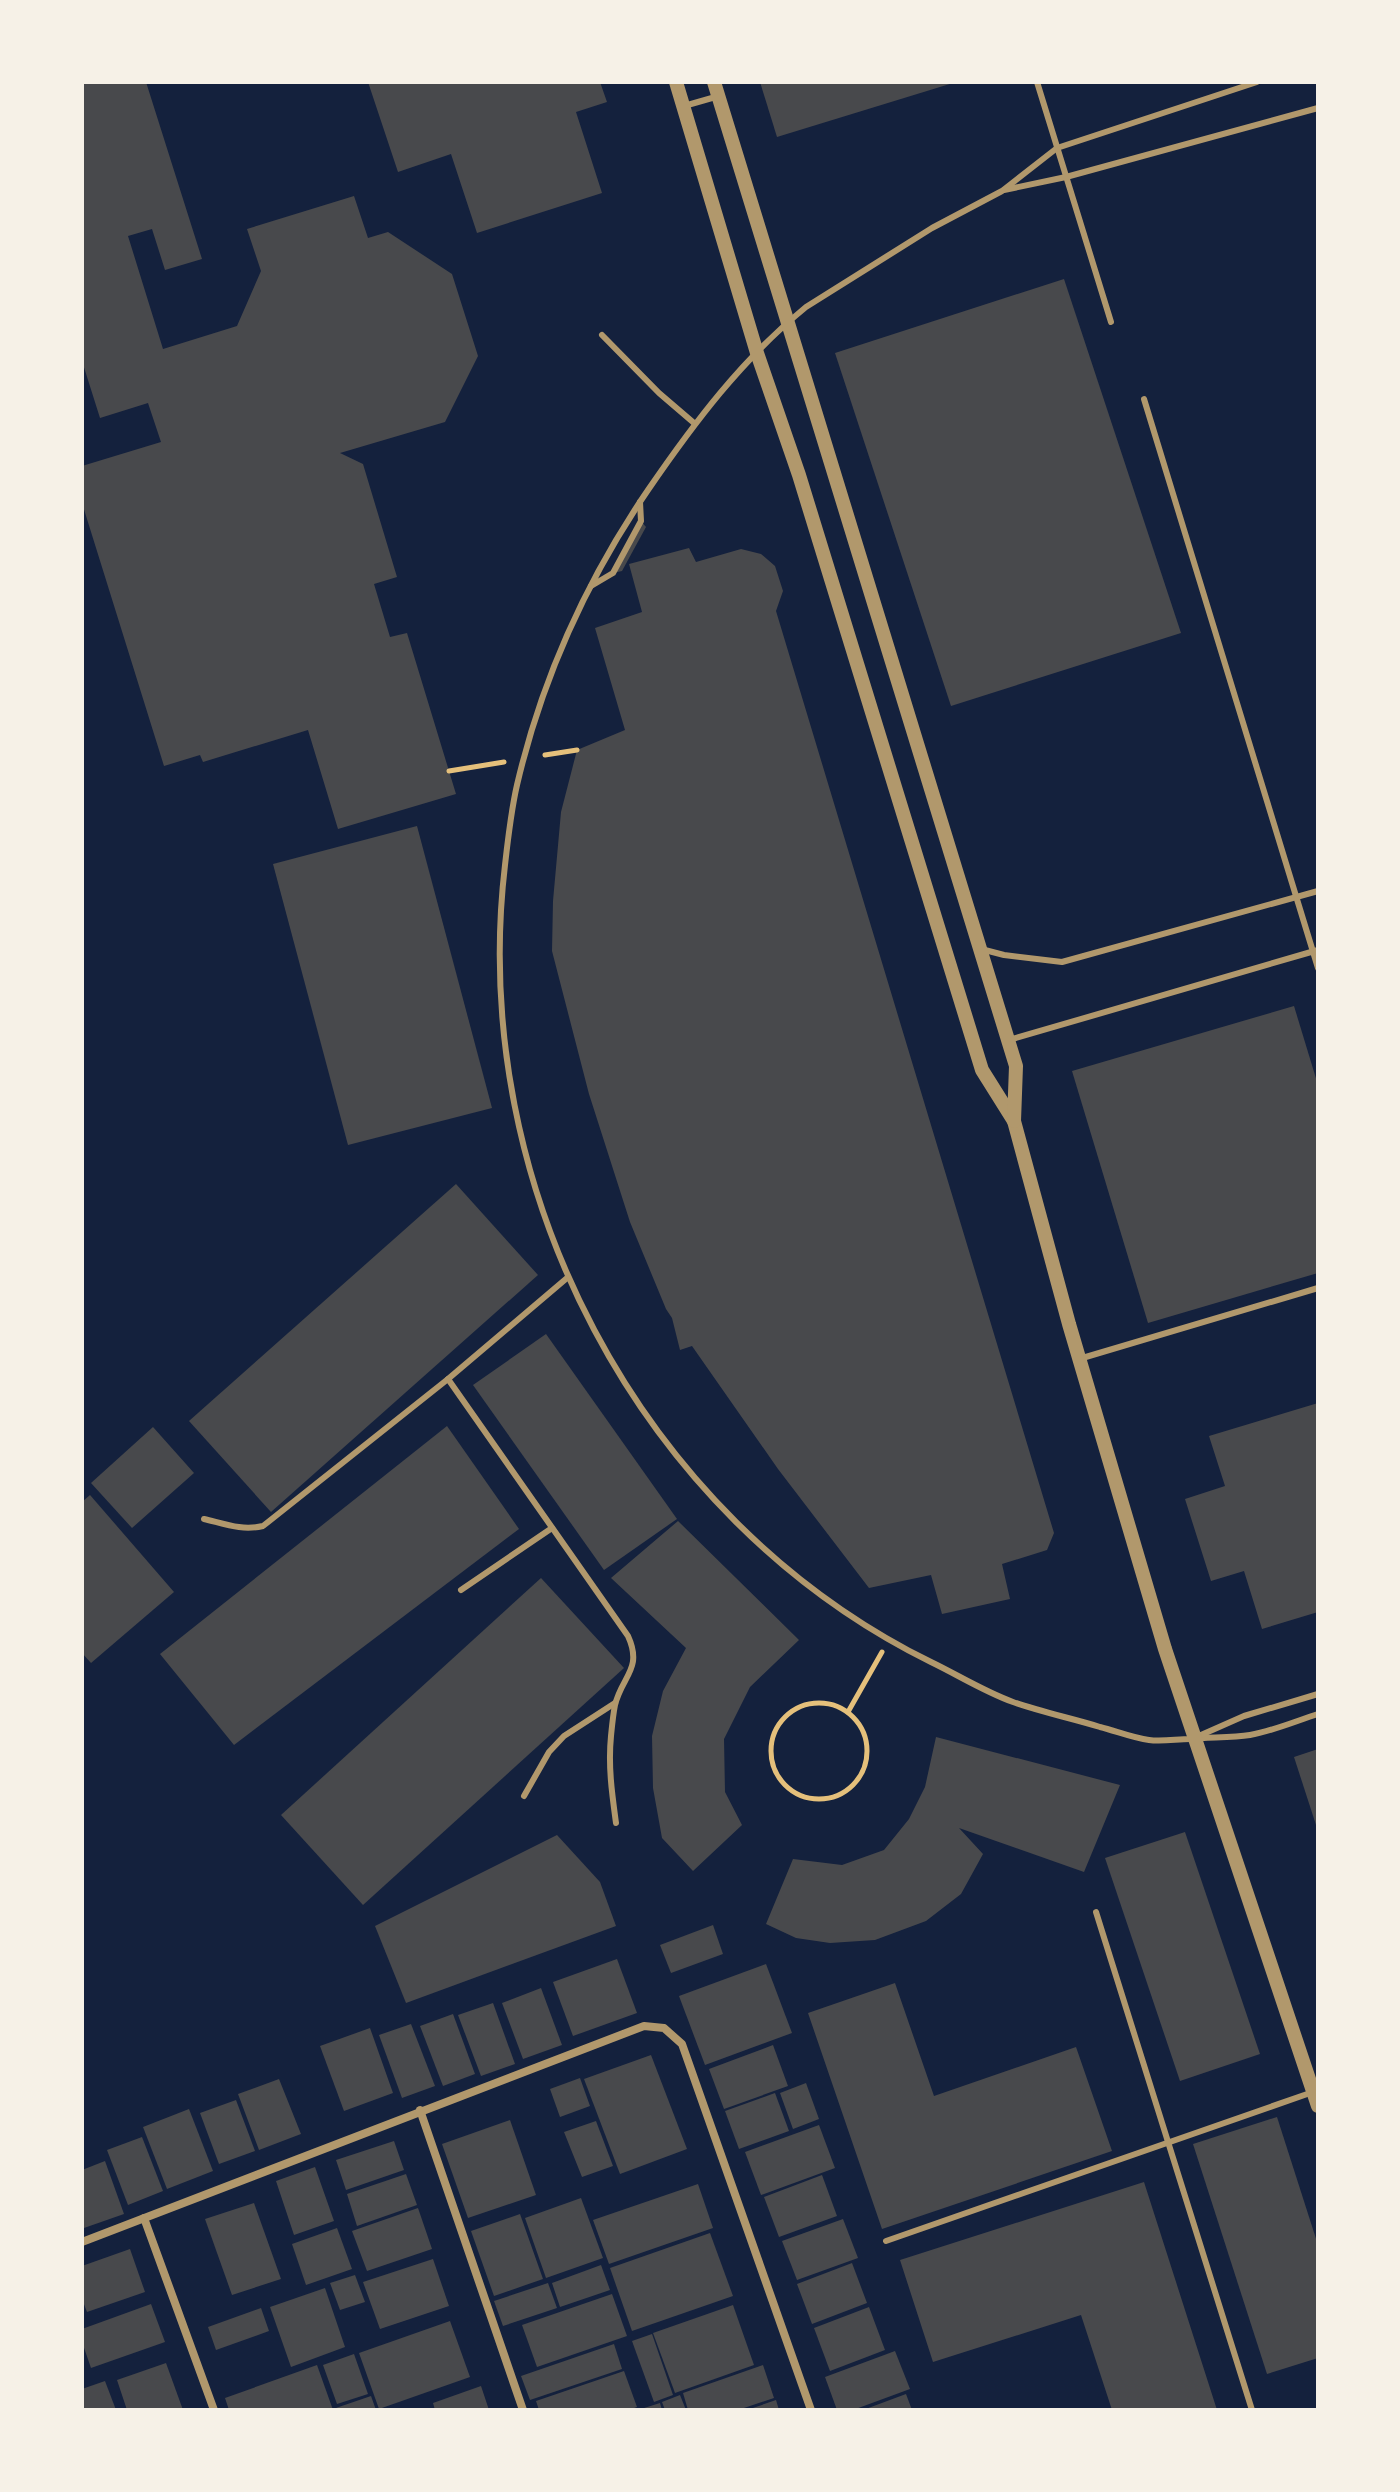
<svg xmlns="http://www.w3.org/2000/svg" width="1400" height="2492" font-family="Roboto,sans-serif">
	<rect width="100%" height="100%" fill="#14213d"/>
	<g fill="#48494c">
		<path d="M82,82H146L202,259L165,270L152,229L128,236L163,349L237,326L261,271L247,229L354,196L368,238L388,232L452,274L478,356L445,422L340,453L363,464L397,577L374,584L390,637L407,633L456,794L338,829L308,730L203,762L200,755L164,766L82,503V466L161,442L148,403L100,418L82,361Z"/>
		<path d="M368,82H600L607,102L576,112L602,193L477,233L451,154L398,172Z"/>
		<path d="M760,82H953V83L777,137Z"/>
		<path d="M1064,279L1181,633L951,706L835,353Z"/>
		<path d="M641,521L646,527L622,571L613,573Z"/>
		<path d="M689,548L696,562L741,549L761,554L775,566L783,591L776,611L1054,1533L1047,1550L1002,1564L1010,1599L942,1614L931,1575L869,1588L778,1469L692,1346L680,1350L672,1318L666,1309L630,1222L589,1094L552,951L553,901L561,812L577,750L625,730L595,628L642,612L629,564Z"/>
		<path d="M417,826L492,1108L348,1145L273,864Z"/>
		<path d="M1294,1006L1318,1085V1273L1148,1323L1072,1071Z"/>
		<path d="M456,1184L538,1275L271,1512L189,1421Z"/>
		<path d="M546,1334L677,1519L604,1570L473,1385Z"/>
		<path d="M1318,1403V1612L1262,1629L1244,1571L1211,1581L1185,1499L1225,1486L1209,1436Z"/>
		<path d="M447,1426L519,1529L234,1745L160,1654Z"/>
		<path d="M153,1427L194,1473L132,1528L91,1483Z"/>
		<path d="M90,1495L174,1592L91,1663L82,1653V1502Z"/>
		<path d="M678,1521L799,1640L750,1687L724,1739L725,1792L742,1825L693,1871L662,1838L653,1788L652,1736L663,1691L686,1648L611,1578Z"/>
		<path d="M541,1578L624,1668L363,1905L281,1815Z"/>
		<path d="M936,1737L1120,1785L1084,1872L959,1828L983,1854L961,1894L926,1921L875,1940L830,1943L796,1938L766,1924L793,1859L842,1865L884,1850L909,1819L925,1787Z"/>
		<path d="M1318,1749V1828H1317L1294,1757Z"/>
		<path d="M1185,1832L1260,2054L1180,2081L1105,1858Z"/>
		<path d="M557,1835L600,1882L616,1926L406,2003L375,1926Z"/>
		<path d="M713,1925L723,1954L671,1973L660,1945Z"/>
		<path d="M617,1959L637,2013L573,2036L553,1982Z"/>
		<path d="M766,1964L792,2033L705,2065L679,1996Z"/>
		<path d="M895,1983L934,2096L1076,2047L1112,2151L882,2229L808,2013Z"/>
		<path d="M541,1988L562,2045L523,2059L502,2003Z"/>
		<path d="M493,2003L515,2064L481,2076L458,2015Z"/>
		<path d="M453,2014L475,2074L443,2086L420,2026Z"/>
		<path d="M411,2024L435,2086L402,2098L379,2035Z"/>
		<path d="M370,2028L393,2093L344,2111L320,2046Z"/>
		<path d="M773,2045L788,2086L724,2109L709,2069Z"/>
		<path d="M651,2055L687,2149L620,2174L584,2079Z"/>
		<path d="M580,2078L590,2106L560,2117L550,2089Z"/>
		<path d="M279,2079L301,2134L259,2150L238,2094Z"/>
		<path d="M806,2083L819,2119L793,2129L780,2093Z"/>
		<path d="M775,2093L789,2131L739,2149L725,2111Z"/>
		<path d="M236,2100L255,2151L219,2164L200,2113Z"/>
		<path d="M189,2109L213,2171L167,2189L143,2127Z"/>
		<path d="M1277,2117L1318,2245V2358L1267,2374L1193,2144Z"/>
		<path d="M510,2120L536,2195L468,2218L442,2144Z"/>
		<path d="M596,2121L613,2166L582,2177L564,2132Z"/>
		<path d="M819,2125L835,2168L761,2195L745,2152Z"/>
		<path d="M142,2137L163,2191L128,2205L107,2150Z"/>
		<path d="M394,2141L404,2170L346,2190L336,2160Z"/>
		<path d="M105,2161L124,2214L84,2228L82,2222V2170Z"/>
		<path d="M315,2167L334,2221L294,2235L276,2181Z"/>
		<path d="M406,2174L417,2205L357,2226L347,2194Z"/>
		<path d="M822,2175L837,2216L779,2237L764,2197Z"/>
		<path d="M1144,2182L1217,2410H1112L1081,2315L933,2362L900,2260Z"/>
		<path d="M698,2184L713,2228L609,2264L593,2220Z"/>
		<path d="M581,2198L603,2258L546,2278L525,2218Z"/>
		<path d="M254,2203L281,2279L232,2295L205,2219Z"/>
		<path d="M418,2208L432,2249L367,2271L352,2231Z"/>
		<path d="M520,2214L543,2279L494,2296L471,2231Z"/>
		<path d="M843,2219L858,2258L797,2280L782,2241Z"/>
		<path d="M337,2228L352,2269L306,2285L292,2244Z"/>
		<path d="M710,2233L733,2296L632,2331L610,2268Z"/>
		<path d="M130,2249L145,2292L87,2312L82,2299V2266Z"/>
		<path d="M433,2259L449,2306L380,2329L363,2282Z"/>
		<path d="M852,2263L867,2303L812,2324L797,2284Z"/>
		<path d="M601,2265L610,2290L560,2307L552,2283Z"/>
		<path d="M355,2275L365,2302L340,2310L330,2283Z"/>
		<path d="M548,2283L557,2308L503,2326L494,2301Z"/>
		<path d="M325,2288L345,2347L291,2367L270,2307Z"/>
		<path d="M612,2294L627,2336L537,2367L522,2325Z"/>
		<path d="M151,2304L165,2342L91,2368L82,2342V2329Z"/>
		<path d="M733,2305L754,2365L675,2393L653,2333Z"/>
		<path d="M869,2307L885,2350L830,2371L814,2328Z"/>
		<path d="M261,2308L269,2331L216,2350L208,2327Z"/>
		<path d="M450,2321L470,2377L379,2409L359,2353Z"/>
		<path d="M652,2334L673,2395L654,2402L632,2341Z"/>
		<path d="M614,2344L622,2369L530,2400L521,2376Z"/>
		<path d="M895,2351L910,2389L853,2410H837L825,2377Z"/>
		<path d="M354,2354L368,2394L337,2404L323,2365Z"/>
		<path d="M166,2363L183,2410H127L117,2380Z"/>
		<path d="M317,2365L333,2410H229L225,2398Z"/>
		<path d="M763,2365L774,2398L738,2410H688L683,2393Z"/>
		<path d="M624,2371L637,2407L629,2410H539L536,2401Z"/>
		<path d="M105,2381L116,2410H82V2389Z"/>
		<path d="M481,2386L489,2410H435L433,2403Z"/>
		<path d="M906,2394L912,2410H863Z"/>
		<path d="M680,2395L686,2410H665L662,2402Z"/>
		<path d="M371,2396L376,2410H333V2409Z"/>
		<path d="M776,2400L779,2410H747Z"/>
		<path d="M660,2403L662,2410H641V2409Z"/>
	</g>
	<g fill="none" stroke-linecap="round" stroke-linejoin="round">
		<g stroke="#e5c07b" stroke-width="5">
			<path d="M545,755L577,750"/>
			<path d="M449,771L504,762"/>
			<circle cx="819" cy="1751" r="48"/>
			<path d="M848,1712L882,1652"/>
		</g>
		<g stroke="#b1986c" stroke-width="6">
			<path d="M1037,82L1111,322"/>
			<path d="M1257,82L1057,148L1002,191L932,228L806,307C742,359 694,423 648,490C586,581 542,678 517,785C511,811 508,838 505,865C467,1186 639,1518 931,1662C958,1675 985,1692 1013,1702C1041,1712 1071,1718 1100,1727C1116,1731 1133,1738 1149,1740C1162,1742 1177,1739 1190,1739C1209,1737 1231,1738 1250,1735C1273,1731 1296,1721 1318,1714"/>
			<path d="M684,106L719,96"/>
			<path d="M1004,190L1066,177L1318,108"/>
			<path d="M602,335L659,393L694,423"/>
			<path d="M1144,399L1318,968"/>
			<path d="M591,586L613,573L641,521L640,502"/>
			<path d="M981,949L1004,955L1062,962L1318,891"/>
			<path d="M1009,1040L1318,950"/>
			<path d="M1079,1359L1318,1288"/>
			<path d="M448,1379L628,1636C643,1669 622,1676 615,1705C613,1715 612,1726 611,1736C608,1766 612,1794 616,1823"/>
			<path d="M204,1519C225,1524 242,1531 263,1526L448,1379L567,1278"/>
			<path d="M461,1590L552,1528"/>
			<path d="M1201,1735L1244,1716L1318,1694"/>
			<path d="M524,1796L549,1752L564,1736L615,1703"/>
			<path d="M1096,1912L1252,2410"/>
			<path d="M886,2241L1313,2092"/>
		</g>
		<g stroke="#b1986c" stroke-width="8">
			<path d="M420,2110L523,2410"/>
			<path d="M144,2218L214,2410"/>
			<path d="M82,2242L644,2026L664,2028L682,2044L811,2410"/>
		</g>
		<g stroke="#b1986c" stroke-width="14">
			<path d="M676,82L757,353L799,475L982,1070L1014,1121L1069,1324L1165,1649L1318,2106"/>
			<path d="M714,82L1016,1066L1014,1121"/>
		</g>
	</g>
	<rect width="1400" height="2492" fill="none" stroke="#f6f1e7" stroke-width="168"/>
</svg>
